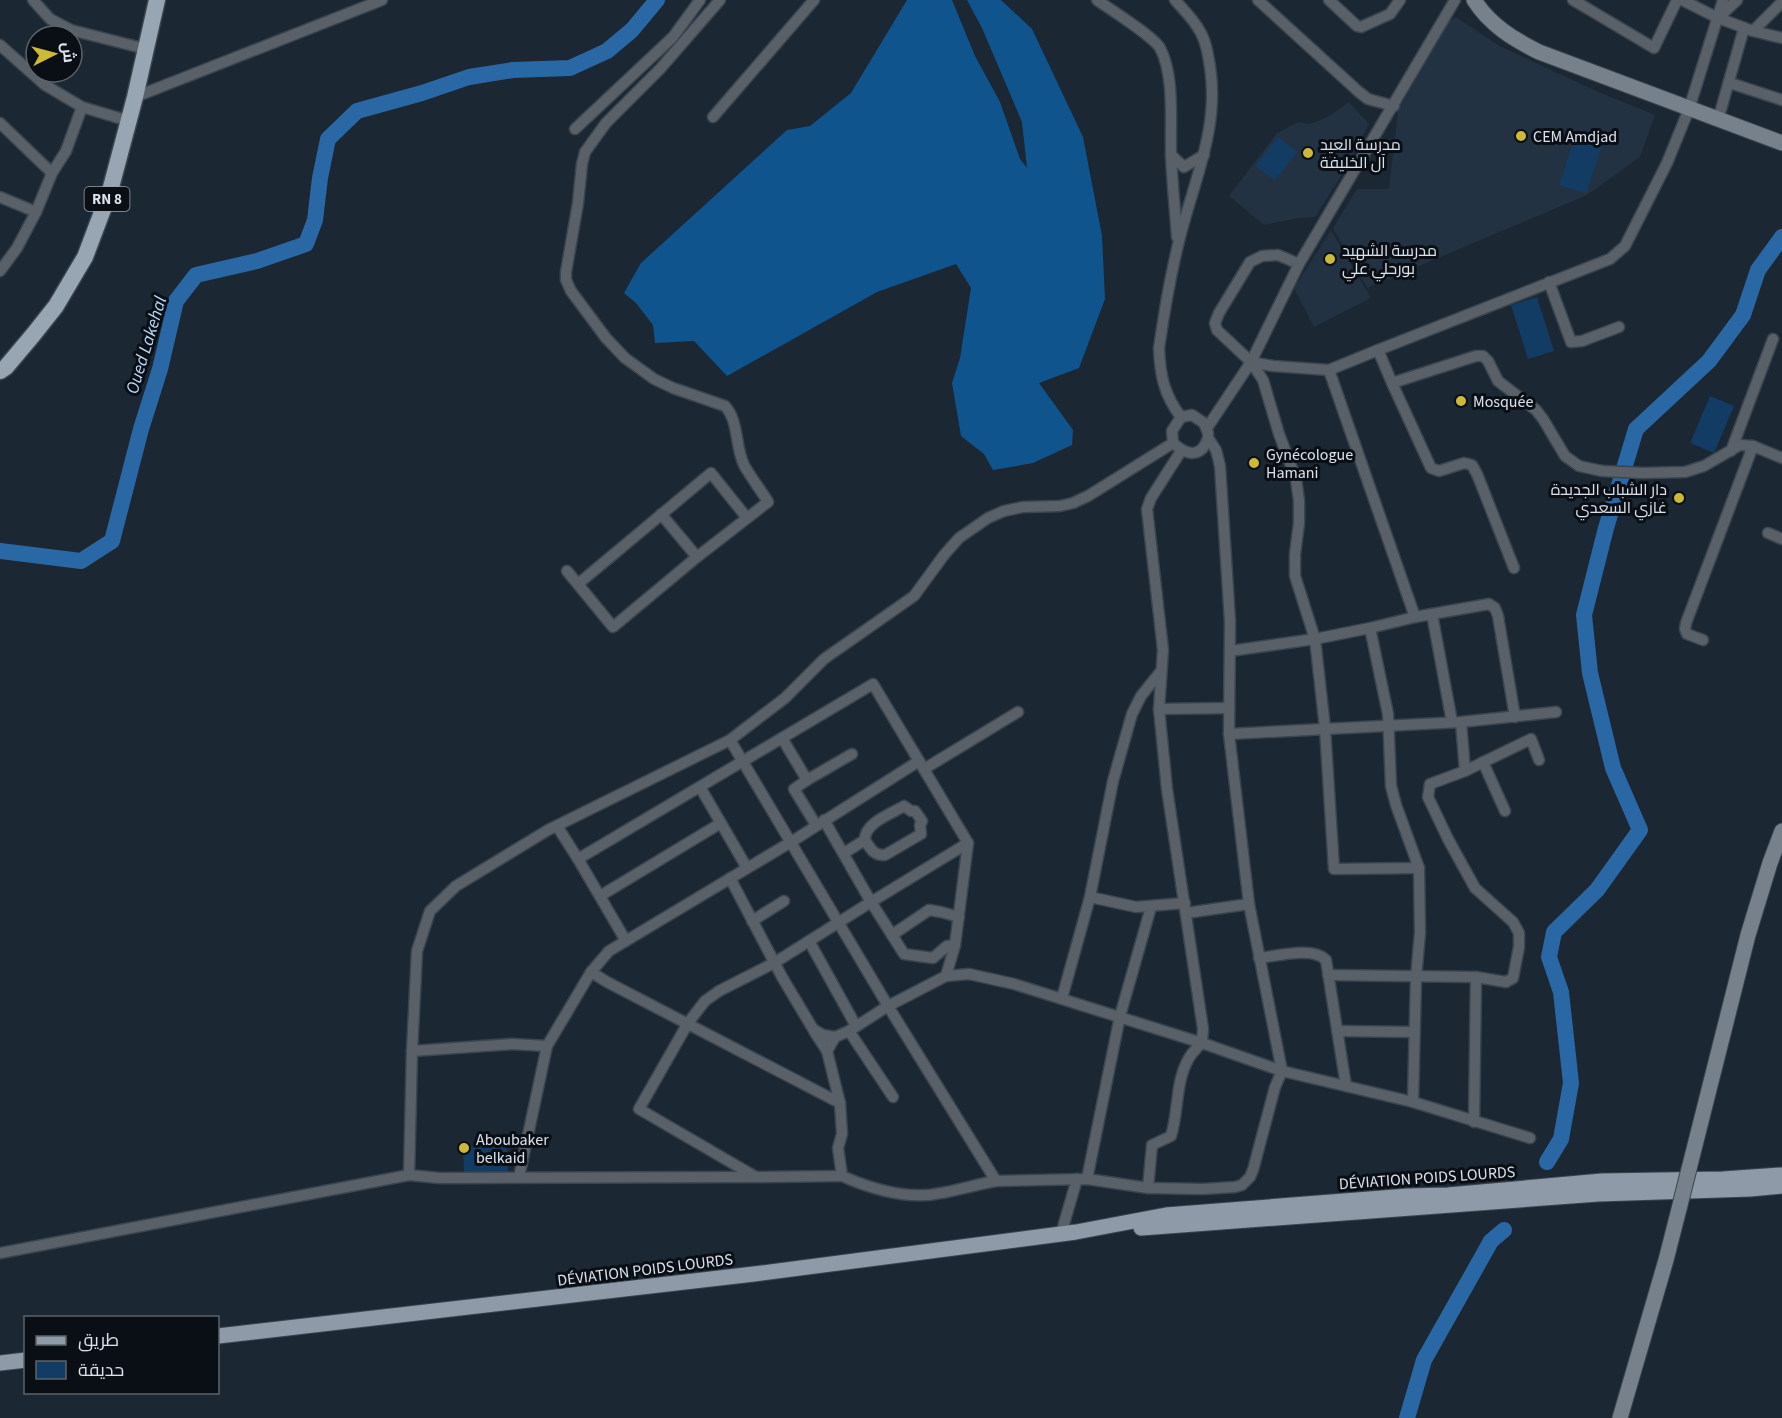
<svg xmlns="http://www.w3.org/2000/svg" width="1782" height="1418" font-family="'Source Sans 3',Cairo,sans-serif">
	<rect width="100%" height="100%" fill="#1b2733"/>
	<g fill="#223242">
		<path d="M1456,17L1498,45L1596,91L1655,115L1640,157L1587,195L1367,288L1333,228L1357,189H1389L1398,111L1447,22Z"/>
		<path d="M1349,102L1369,124L1343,173L1315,217L1298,218L1264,225L1229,196L1277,133L1298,122L1309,124L1326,118Z"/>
		<path d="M1331,230L1371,298L1314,327L1294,288Z"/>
	</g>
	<g fill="#123c63">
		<path d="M1576,134L1603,143L1586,193L1559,185Z"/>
		<path d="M1278,137L1297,152L1275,180L1255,166Z"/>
		<path d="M1537,297L1554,351L1528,359L1511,305Z"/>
		<path d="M1710,396L1734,406L1714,453L1690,443Z"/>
		<path d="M507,1145L508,1173L464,1175L463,1147Z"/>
	</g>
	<path fill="#10548e" d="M907,0H952L975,56L1000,102L1020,159L1027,168L1022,122L982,28L967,0H1001L1032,29L1083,137L1102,236L1105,299L1079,368L1039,383L1073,430L1072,445L1033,463L993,470L984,454L961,436L952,383L960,358L971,288L956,264L877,292L727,376L694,341L655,343L653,325L636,303L624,293L641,263L787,130L810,126L851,93Z"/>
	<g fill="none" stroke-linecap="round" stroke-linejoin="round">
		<g stroke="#2968a4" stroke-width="16">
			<path d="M0,551L81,561L112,541L141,429L160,369L176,301L196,275L257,261L306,244L315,220L320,178L328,139L357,111L422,93L469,77L513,70L570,68L607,51L632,30L657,0"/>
			<path d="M1547,1162L1561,1139L1571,1083L1561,992L1549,957L1554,932L1597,890L1640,830L1613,768L1590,673L1584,615L1606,528L1636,429L1709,361L1743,315L1758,270L1782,237"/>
			<path d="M1407,1418L1424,1360L1491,1241L1504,1230"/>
		</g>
		<g stroke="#3a4550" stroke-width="13">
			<g id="minor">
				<path d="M33,0L50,19L71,30L146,49"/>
				<path d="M1097,0C1111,10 1153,36 1160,48C1175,76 1170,122 1171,154C1172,181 1175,209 1177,237"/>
				<path d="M1175,0C1183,9 1192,18 1198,28C1206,40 1208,54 1210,67C1220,129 1192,185 1178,245C1170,278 1164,313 1159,348C1160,375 1164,395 1181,417"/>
				<path d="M1258,0L1359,92L1368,99L1394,106"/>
				<path d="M1329,0L1357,26L1361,27L1390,14L1400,0"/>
				<path d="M1573,0L1654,48L1677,0"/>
				<path d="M1682,0L1718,18L1737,0"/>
				<path d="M1723,0L1689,109L1667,163L1625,246L1610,259L1378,350L1392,383L1476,356H1483L1488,361L1498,381L1536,410L1543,419L1565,456L1579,466L1602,471L1643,473L1685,472L1704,466L1740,445L1753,446L1782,458"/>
				<path d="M1718,18L1753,31L1782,38"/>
				<path d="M1753,31L1782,2"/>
				<path d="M0,45L45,85L82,107L129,121"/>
				<path d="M1730,83L1782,100"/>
				<path d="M135,97L382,0"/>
				<path d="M713,117L814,0"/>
				<path d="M1718,120L1744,28"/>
				<path d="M0,123L52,173"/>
				<path d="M575,129L673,37L700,0"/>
				<path d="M1171,155L1184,167L1204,155"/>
				<path d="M0,197L36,212"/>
				<path d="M1299,264L1278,255L1262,256L1250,262L1219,313L1215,323L1217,330L1251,362L1263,380L1279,434L1296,479L1299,501V523L1295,554V576L1315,639L1325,728L1334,869L1419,868"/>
				<path d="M0,271L17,248L36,212L52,173L66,151L82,107"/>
				<path d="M1549,282L1571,342L1582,341L1619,327"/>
				<path d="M1378,350L1329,370L1273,366L1251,362L1299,264L1455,0"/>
				<path d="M1329,370L1415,617"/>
				<path d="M1392,383L1431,468L1439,471L1464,463L1472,465L1477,474L1514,568"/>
				<path d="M1207,428L1251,362"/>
				<path d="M1731,451L1773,339"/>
				<path d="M661,514L697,557"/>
				<path d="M1768,533L1782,539"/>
				<path d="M567,571L613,627L697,557L768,502C761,490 751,478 744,465C735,447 739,421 725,406L673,388L654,379L625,358L606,338L571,291L566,280V272L578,203L582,164L585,152L606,123L660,69L720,0"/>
				<path d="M578,584L711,473L747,518"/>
				<path d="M1432,614L1452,722"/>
				<path d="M1370,628L1388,714L1391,786L1396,805L1419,868L1420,933L1416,977L1413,1102"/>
				<path d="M1703,640L1687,634L1685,629L1686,623L1753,446"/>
				<path d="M1230,651L1315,639L1370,628L1415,617L1489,604L1495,608L1498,616L1515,717"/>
				<path d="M1159,709L1229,708"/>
				<path d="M1461,722L1465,771"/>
				<path d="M1229,734L1461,722L1556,712"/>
				<path d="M782,738L807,780L852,754"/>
				<path d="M730,740L888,1006L996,1181L1087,1179L1148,1188L1203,1189L1235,1187L1242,1185L1250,1177L1253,1170L1275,1087L1282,1071L1249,904L1229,734L1230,621L1220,466L1216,450L1208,438V433L1204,423L1192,415L1181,417L1172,431L1173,443C1186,455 1201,459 1208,438"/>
				<path d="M919,761L791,842L609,951L591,972L607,982L840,1103L842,1134L838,1148L842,1176C869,1188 897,1197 927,1195C950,1193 973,1185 996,1181"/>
				<path d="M1483,762L1505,811"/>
				<path d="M924,769L1018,712"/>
				<path d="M807,780L794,789L816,825"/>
				<path d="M700,787L747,868"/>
				<path d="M824,820L871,902L968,843L955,945L946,976L888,1006L849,1031"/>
				<path d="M557,826L578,859"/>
				<path d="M844,853L865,840C864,823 891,814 904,806L911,811H915L922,821L920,825L921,834L885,855C874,856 870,848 865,840"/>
				<path d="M730,878L782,977L813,1029L823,1035L835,1037"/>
				<path d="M600,896L721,823"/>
				<path d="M1090,897L1136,907L1185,903"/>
				<path d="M1186,913L1249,904"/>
				<path d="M752,921L784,901"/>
				<path d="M626,941L578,859L873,684L968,843"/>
				<path d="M809,941L856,1026"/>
				<path d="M955,945L947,946L933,958L904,954L892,935L929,910L941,912L959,917"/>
				<path d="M1259,958C1277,956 1313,946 1326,960L1346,1086"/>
				<path d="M1328,975L1476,977L1506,982L1513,978L1519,947V933L1513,922L1475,888L1448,839L1428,797L1430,784L1465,771L1531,739L1539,760"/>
				<path d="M946,976L969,974L1014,984L1202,1043L1282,1071L1413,1102L1530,1138"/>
				<path d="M1062,998L1090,897L1113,781L1132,714L1141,696L1161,671"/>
				<path d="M814,1031L827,1051L840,1103"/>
				<path d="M1337,1031L1414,1032"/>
				<path d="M412,1051L512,1044L547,1046"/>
				<path d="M827,1051L835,1037L849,1031L893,1097"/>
				<path d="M1474,1122L1476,977"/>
				<path d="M409,1175L439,1178L753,1177"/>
				<path d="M842,1176L756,1177L639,1109L688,1023L705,1001L719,991L774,963L871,902L892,935"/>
				<path d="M519,1177L547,1046L591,972"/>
				<path d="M1087,1179L1120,1016L1151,907"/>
				<path d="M1148,1188L1152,1145L1171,1136C1179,1110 1175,1082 1189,1058C1198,1043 1202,1050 1203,1029L1167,789L1159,709L1163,650L1147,509L1151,498L1181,451"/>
				<path d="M1061,1234L1077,1179"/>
				<path d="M0,1253L409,1175L412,1051L417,951L430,911L456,886L548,830L730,740L785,698L824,659L914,596L944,555L959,538L988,518L1004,511L1023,507L1060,506L1073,503L1088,496L1173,443"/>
			</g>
		</g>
		<g stroke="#3a4550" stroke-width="17">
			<g id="secondary">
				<path d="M1474,0C1490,25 1513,39 1539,52L1782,143"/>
				<path d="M1689,1169L1748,935L1770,863L1782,831"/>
				<path d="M1620,1418L1666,1260L1679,1209"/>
			</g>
		</g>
		<g stroke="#3a4550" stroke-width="17">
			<g id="primary">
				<path d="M1141,1228L1598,1194L1750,1189L1782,1186"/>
				<path d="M218,1336L754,1274L1076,1232L1166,1215L1408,1196L1448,1195L1602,1181L1723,1179L1782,1175"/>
				<path d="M0,1363L26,1360"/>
			</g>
		</g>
		<g stroke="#3a4550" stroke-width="19">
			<path id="trunk" d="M0,371L6,367L33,335L56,306L85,257L110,191L135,97L157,0"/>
		</g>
		<use href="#minor" stroke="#5a6067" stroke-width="10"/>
		<use href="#secondary" stroke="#77818b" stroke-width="15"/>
		<use href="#primary" stroke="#8e9aa7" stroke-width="15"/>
		<use href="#trunk" stroke="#98a6b4" stroke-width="16"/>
		<g stroke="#3a4550" stroke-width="17" stroke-linecap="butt">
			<path id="secondary-bridge" d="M1679,1209L1689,1169"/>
		</g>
		<use href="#secondary-bridge" stroke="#77818b" stroke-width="15"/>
	</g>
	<g fill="#cdb938" stroke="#0a0f15" stroke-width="2">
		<circle cx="1521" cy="136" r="6"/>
		<circle cx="1308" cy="153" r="6"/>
		<circle cx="1330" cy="259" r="6"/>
		<circle cx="1461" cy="401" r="6"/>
		<circle cx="1254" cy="463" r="6"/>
		<circle cx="1679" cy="498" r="6"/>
		<circle cx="464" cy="1148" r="6"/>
	</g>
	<g text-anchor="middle" stroke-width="6" stroke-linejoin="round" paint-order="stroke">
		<rect fill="#0a0f15" stroke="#9ca3aa" stroke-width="1.5" x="84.5" y="187" width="45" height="24" rx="4.5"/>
		<g font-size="15" font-weight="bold" fill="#dae2ea">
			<text x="107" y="204">RN 8</text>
		</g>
		<g font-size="16" fill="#dae2ea" stroke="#0a0f15" text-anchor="start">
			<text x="1533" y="142">CEM Amdjad</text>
			<text x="1320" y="150">مدرسة العيد<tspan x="1320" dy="18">آل الخليفة</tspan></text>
			<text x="1342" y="256">مدرسة الشهيد<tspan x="1342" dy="18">بورحلي علي</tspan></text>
			<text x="1473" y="407">Mosquée</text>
			<text x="1266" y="460">Gynécologue<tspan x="1266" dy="18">Hamani</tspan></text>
			<text x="1667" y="495" text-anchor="end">دار الشباب الجديدة<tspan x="1667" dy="18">غازي السعدي</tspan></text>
			<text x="476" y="1145">Aboubaker<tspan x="476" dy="18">belkaid</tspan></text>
		</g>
		<g font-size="16" fill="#dae2ea" stroke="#0a0f15">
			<text transform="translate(1427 1177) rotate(-4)" y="6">DÉVIATION POIDS LOURDS</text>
			<text transform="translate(645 1269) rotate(-7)" y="6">DÉVIATION POIDS LOURDS</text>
		</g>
		<g font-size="18" font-style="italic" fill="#bad9fb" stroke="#0a0f15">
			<text transform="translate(146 345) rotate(-73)" y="6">Oued Lakehal</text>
		</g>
	</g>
	<rect x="24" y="1316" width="195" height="78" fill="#0a0f15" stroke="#5d636a" stroke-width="1.5"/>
	<rect x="36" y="1336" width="30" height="9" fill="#8e9aa7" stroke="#5d636a" stroke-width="1.5"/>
	<text x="78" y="1346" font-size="18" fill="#dae2ea">طريق</text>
	<rect x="36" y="1361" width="30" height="18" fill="#123c63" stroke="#5d636a" stroke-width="1.5"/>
	<text x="78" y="1376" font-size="18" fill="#dae2ea">حديقة</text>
	<g transform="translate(54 54) rotate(84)"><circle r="28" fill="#0a0f15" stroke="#5d636a" stroke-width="1.5"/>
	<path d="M0-4.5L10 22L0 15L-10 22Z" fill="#cdb938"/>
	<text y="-9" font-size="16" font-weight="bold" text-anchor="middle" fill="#dae2ea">ش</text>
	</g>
</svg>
